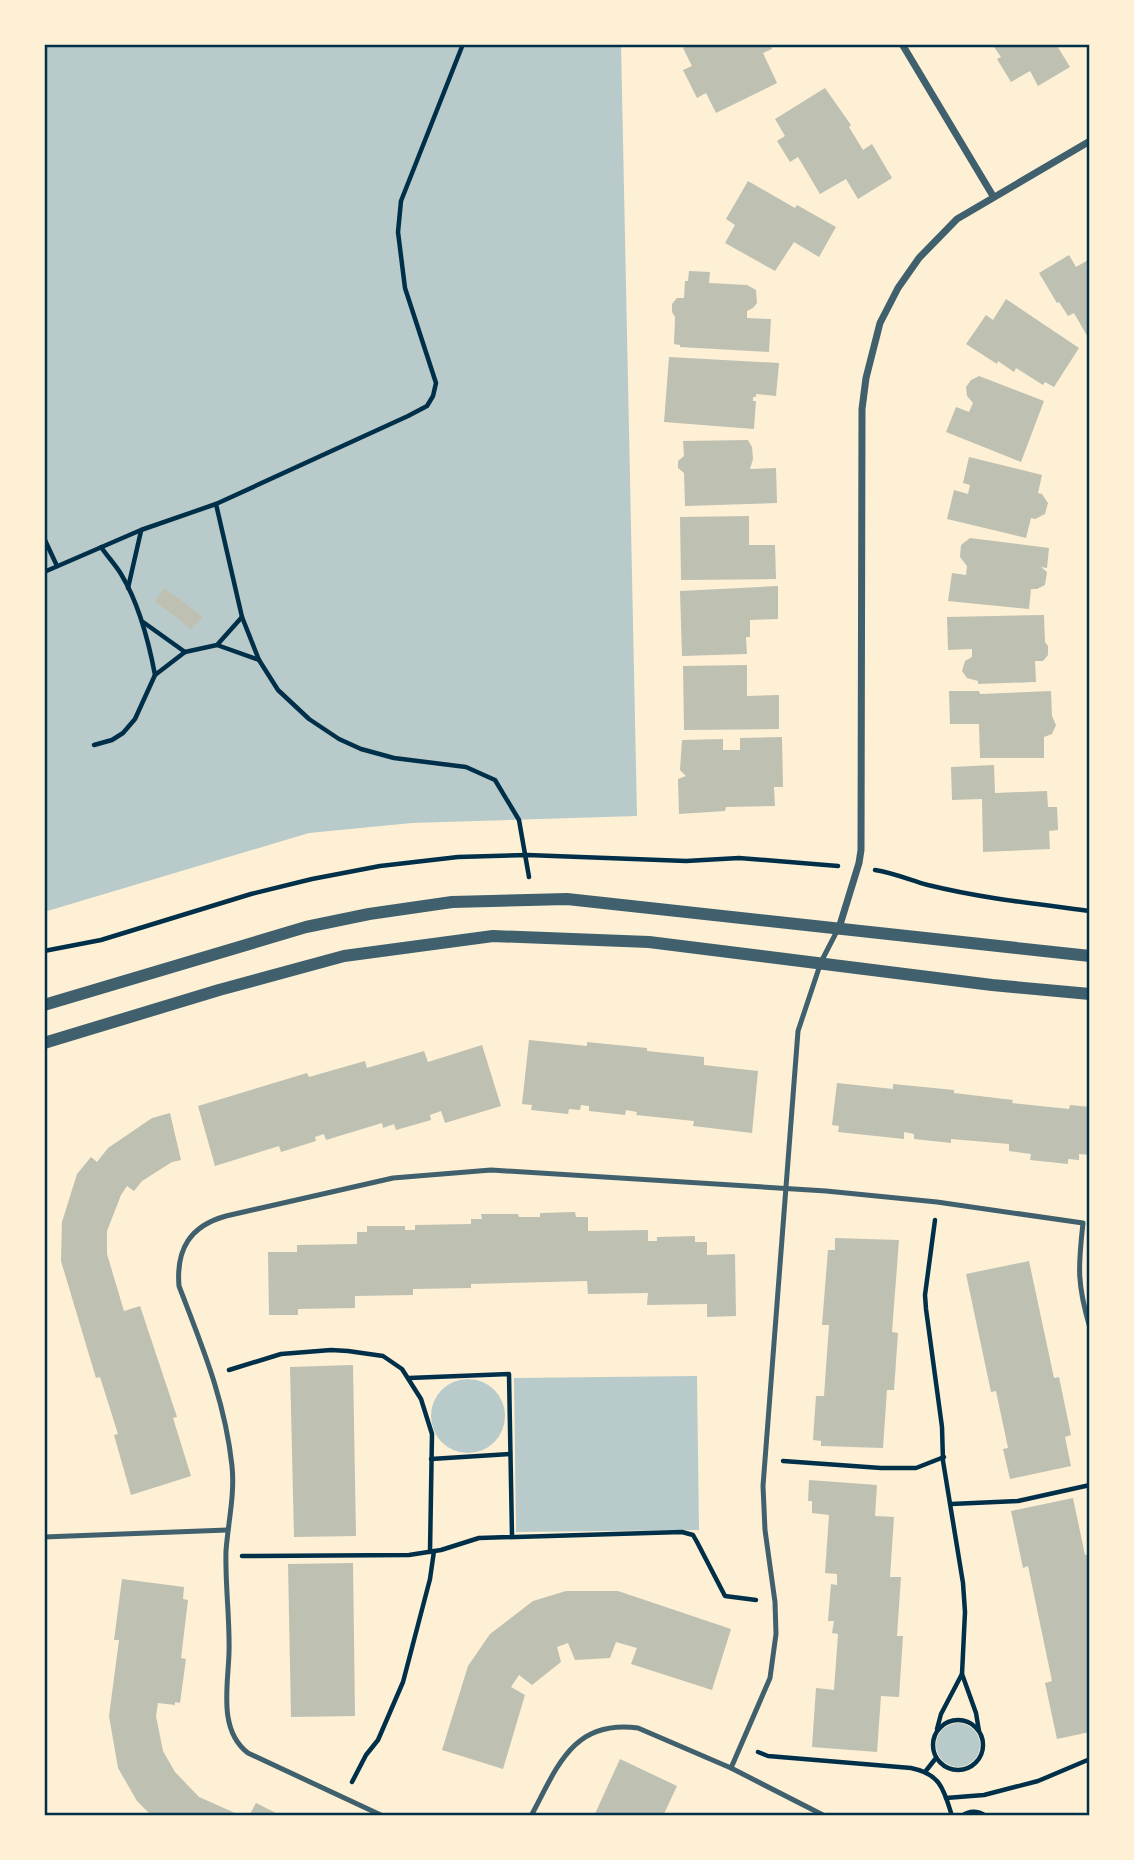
<svg xmlns="http://www.w3.org/2000/svg" width="1134" height="1860" font-family="Barlow,sans-serif">
	<rect width="100%" height="100%" fill="#fdf0d5"/>
	<g fill="#b9caca">
		<path d="M44,44H621L637,816L412,823L309,833L44,912Z"/>
		<path d="M697,1376L699,1530L516,1532L514,1378Z"/>
		<circle cx="468" cy="1416" r="37"/>
		<circle cx="958" cy="1745" r="22"/>
	</g>
	<g fill="#bec0b2">
		<path d="M691,44H776L771,46L772,49L763,53L777,83L716,113L706,93L697,98L683,70L692,66L683,48Z"/>
		<path d="M992,44H1056L1070,67L1038,86L1030,71L1011,82L997,59L1001,57Z"/>
		<path d="M825,88L851,125L849,127L863,150L872,144L892,178L858,199L846,179L820,194L798,157L790,162L777,141L785,136L775,119Z"/>
		<path d="M748,181L795,208L797,205L836,227L819,257L794,242L775,271L725,243L735,225L726,219Z"/>
		<path d="M1069,255L1076,267L1090,259V341L1074,313L1068,316L1059,302L1057,303L1039,273Z"/>
		<path d="M689,271L710,272L709,283L747,285L756,290L757,303L753,308L747,311V318L771,319L769,352L680,347V345L674,344L675,317L672,312V304L677,298H684L685,281H688Z"/>
		<path d="M1006,299L1079,348L1054,387L1045,382L1043,385L1016,368L1014,372L998,361L997,364L966,344L986,315L993,320Z"/>
		<path d="M669,357L779,363L776,396L756,394V397H753V401H756L754,429L664,422Z"/>
		<path d="M979,376L1044,401L1021,462L946,432L956,407L969,412L973,403L967,396L966,387L971,380Z"/>
		<path d="M748,440L752,447L753,459L750,469L776,468L777,503L685,506L684,473L678,468V461L684,456L683,441Z"/>
		<path d="M969,457L1042,475L1038,493L1042,494L1048,503L1045,514L1035,519L1031,518L1026,538L947,519L954,490L968,494L970,485L963,483Z"/>
		<path d="M749,516V545H775L776,579L681,580L680,517Z"/>
		<path d="M970,538L1049,548L1047,568L1041,567L1047,572L1045,585L1037,589H1031L1029,609L948,601L952,573L966,575L967,566L960,557L961,545Z"/>
		<path d="M778,586V619L750,620V637H746L747,654L682,656L680,591Z"/>
		<path d="M165,588L203,617L191,629L155,601Z"/>
		<path d="M1044,615L1045,642L1048,646V655L1043,661H1035L1036,682L978,684V681L967,678L962,671L965,661L972,657V649L948,650L947,617Z"/>
		<path d="M747,665V696L779,695V729L684,730L683,666Z"/>
		<path d="M949,691H979L980,694L1051,691L1052,716L1056,725L1052,734L1044,737V758H980L979,724H950Z"/>
		<path d="M782,737L783,787H774L775,806L726,807L725,811L679,814L678,779L686,776L680,770L682,740L723,739V750H740V738Z"/>
		<path d="M994,765L995,793L1047,791L1048,807H1057L1058,830L1049,831L1050,849L983,852L982,799L952,800L951,767Z"/>
		<path d="M529,1040L587,1046V1042L647,1048V1051L704,1057V1065L758,1071L752,1133L693,1126L694,1121L636,1115L637,1112L626,1110L625,1115L589,1111V1106L581,1105L580,1110L569,1109L568,1114L531,1110L532,1105L522,1104Z"/>
		<path d="M482,1045L501,1106L445,1123L441,1111L430,1115L431,1120L396,1130L394,1124L383,1128L382,1123L326,1140L324,1134L315,1137L316,1141L281,1152L279,1146L215,1166L198,1106L307,1073L309,1077L365,1061L367,1068L424,1051L428,1062Z"/>
		<path d="M837,1083L893,1089V1084L954,1090V1093L1013,1100L1012,1103L1069,1109L1070,1105L1090,1107V1155L1079,1154V1160L1068,1159V1164L1030,1160L1031,1154L1009,1151V1144L951,1139V1143L914,1139V1134L904,1132V1139L838,1132L839,1126L832,1125Z"/>
		<path d="M170,1113L181,1160L172,1162L142,1181L134,1191L127,1186L121,1195L107,1231V1254L124,1311L140,1306L177,1417L173,1418L191,1476L131,1495L114,1435L118,1434L100,1377L96,1378L61,1261L62,1222L77,1174L91,1157L97,1162L108,1148L152,1118Z"/>
		<path d="M575,1212L576,1217H588V1231L648,1230V1241H657V1237L695,1236V1242H707V1255L735,1254L736,1316L707,1317V1304L647,1305L648,1293L588,1294L587,1281L471,1284V1288L413,1289V1295L355,1296V1308L298,1309V1315H269L268,1252H297V1245L357,1244V1232H367V1226H405V1230H415V1225L471,1224V1219H482L481,1214H518L519,1217H540V1213Z"/>
		<path d="M835,1238L899,1240L892,1332L898,1333L894,1390H887L883,1448L821,1446V1441L813,1440L816,1396H824L829,1325H822L828,1250H835Z"/>
		<path d="M1029,1261L1054,1378L1059,1377L1071,1435L1065,1437L1071,1466L1010,1479L1003,1449L1008,1448L996,1391L991,1392L966,1274Z"/>
		<path d="M353,1365L356,1536L294,1537L290,1367Z"/>
		<path d="M809,1480L877,1485L875,1516L894,1517L890,1577H901L897,1636H903L899,1697L881,1696L877,1752L812,1747L816,1688L834,1690L838,1634L832,1633L834,1621H828L831,1584L837,1585V1574L825,1573L829,1515L812,1513V1501H808Z"/>
		<path d="M1073,1498L1085,1555L1090,1554V1732L1057,1739L1045,1683L1052,1681L1028,1566L1023,1568L1011,1511Z"/>
		<path d="M353,1563L355,1716L291,1717L288,1564Z"/>
		<path d="M122,1579L184,1587L183,1599L188,1600L181,1658L186,1659L180,1703L175,1702V1705L158,1703L156,1716L163,1751L175,1772L199,1797L242,1816H152L137,1801L118,1768L109,1716L119,1640H114Z"/>
		<path d="M566,1591H618L731,1629L712,1690L631,1664L637,1648L616,1642L610,1658L575,1660L568,1643L557,1647L561,1662L532,1685L519,1675L511,1687L525,1695L503,1769L442,1750L468,1666L490,1634L533,1601Z"/>
		<path d="M620,1759L677,1786L663,1816H594Z"/>
		<path d="M256,1803L282,1816H249Z"/>
	</g>
	<g fill="none" stroke-linecap="round" stroke-linejoin="round">
		<g stroke="#003049" stroke-width="4.5">
			<path d="M216,504L242,617L259,660L278,690L309,719L339,739L361,749L394,758L466,767L495,780L519,820L529,877"/>
			<path d="M44,538L57,566"/>
			<path d="M101,547C107,556 115,564 121,574C138,602 149,643 155,675"/>
			<path d="M44,572L141,530L216,504L408,416L427,406L433,396L436,383L405,288L398,232L401,201L463,44"/>
			<path d="M128,588L141,531"/>
			<path d="M143,622L185,652"/>
			<path d="M217,645L259,660"/>
			<path d="M94,745L112,740L123,733L135,719L155,675L185,652L217,645L242,617"/>
			<path d="M875,870C894,873 910,880 928,885C980,898 1036,904 1090,911"/>
			<path d="M44,951L101,940L251,894L312,879L380,866L458,857L527,855L686,861L739,858L838,866"/>
			<path d="M935,1220L925,1295L926,1309L942,1427L943,1461L963,1583L965,1612L962,1674"/>
			<path d="M229,1370L281,1354L331,1350L348,1351L383,1356L402,1369L421,1399L432,1434L430,1552"/>
			<path d="M409,1378L509,1374L512,1536"/>
			<path d="M431,1459L510,1454"/>
			<path d="M783,1461L881,1468H916L944,1457"/>
			<path d="M951,1504L1018,1501L1090,1485"/>
			<path d="M242,1556L409,1555L441,1550L479,1538L682,1532L693,1535L697,1542L725,1596L756,1600"/>
			<circle cx="958" cy="1745" r="25"/>
			<path d="M937,1729L941,1714L962,1674L976,1713L979,1731"/>
			<path d="M758,1752L768,1756L911,1768C941,1774 944,1790 952,1816"/>
			<path d="M925,1772L936,1758"/>
			<path d="M352,1782L366,1755L378,1740L403,1682L430,1579L434,1551"/>
			<path d="M946,1798L984,1795L1038,1781L1090,1759"/>
			<path d="M962,1816C970,1810 978,1811 986,1816"/>
		</g>
		<g stroke="#3f606c" stroke-width="5">
			<path d="M44,1537L227,1530"/>
			<path d="M731,1768L770,1678L776,1634L775,1602L765,1530L763,1486L798,1031L821,962L837,931"/>
			<path d="M383,1816L248,1753C218,1730 228,1686 229,1653C230,1619 225,1585 226,1551C228,1523 235,1494 232,1466C225,1400 202,1346 179,1286C176,1249 190,1226 226,1216L393,1178L491,1170L826,1191L937,1202L1083,1223C1078,1268 1077,1284 1090,1328"/>
			<path d="M531,1816C557,1768 572,1719 638,1728L731,1768L825,1816"/>
		</g>
		<g stroke="#3f606c" stroke-width="7">
			<path d="M902,44L993,196"/>
			<path d="M839,928L859,863L861,850L862,409L866,378L880,323L898,288L919,258L957,219L1090,141"/>
		</g>
		<g stroke="#3f606c" stroke-width="12">
			<path d="M44,1005L306,927L369,914L452,902L567,899L1090,956"/>
			<path d="M44,1043L219,990L344,956L493,936L649,942L992,985L1090,994"/>
		</g>
	</g>
	<rect width="1134" height="1860" fill="none" stroke="#fdf0d5" stroke-width="91"/>
	<rect x="46" y="46" width="1042" height="1768" fill="none" stroke="#003049" stroke-width="2.5"/>
</svg>
